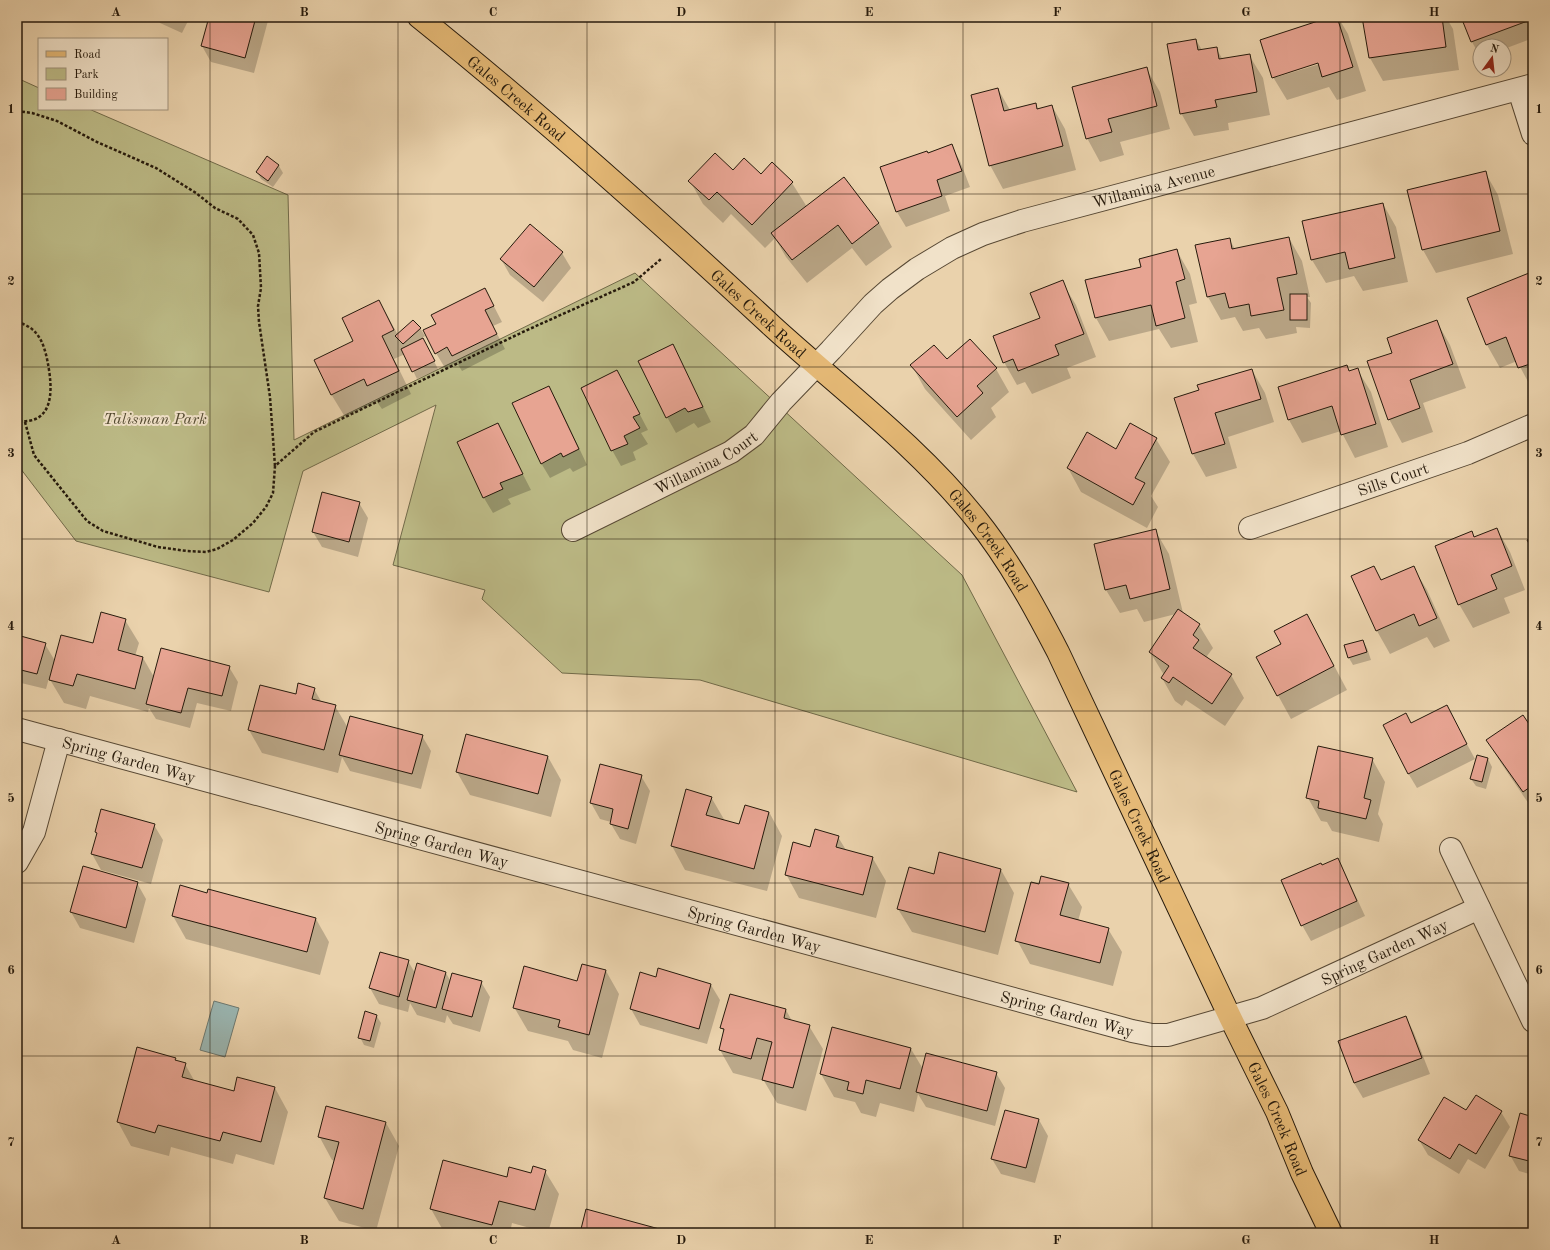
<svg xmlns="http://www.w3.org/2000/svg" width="1550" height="1250" font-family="'Old Standard TT',serif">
	<rect width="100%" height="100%" fill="#ead2ac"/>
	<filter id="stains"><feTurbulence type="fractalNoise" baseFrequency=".005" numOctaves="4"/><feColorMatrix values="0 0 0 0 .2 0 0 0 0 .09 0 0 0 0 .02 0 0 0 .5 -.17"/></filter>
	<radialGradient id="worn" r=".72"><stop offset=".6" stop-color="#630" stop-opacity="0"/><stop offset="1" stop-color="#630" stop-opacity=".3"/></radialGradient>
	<path fill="#bcba86" stroke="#716a49" d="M17,78L39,88V109H89L288,195L294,440L635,273L962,575L1077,792L700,680L562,673L482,599L485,590L393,565L436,405L303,471L269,592L76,541L17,464Z"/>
	<path fill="#9ab6b2" stroke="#6c7870" d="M214,1001L239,1008L225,1057L200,1050Z"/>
	<g fill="#0003" fill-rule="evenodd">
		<path d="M156,17H190L182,33L160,23Z"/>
		<path d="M210,17H269L254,73L211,62L202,46Z"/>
		<path d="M1318,17H1338L1348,34L1366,91L1337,100L1329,87L1287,100L1273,77L1320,21ZM1322,61L1323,63L1277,77V75Z"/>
		<path d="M1363,17H1446L1453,29L1459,70L1383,81L1370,58Z"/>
		<path d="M1462,17H1533V38L1504,49V46H1480V56L1472,42Z"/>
		<path d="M1196,40L1202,50L1216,48L1223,60L1249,55L1263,78L1270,115L1228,123L1229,130L1194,136L1181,113Z"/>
		<path d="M1146,68L1160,92L1170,129L1120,142L1124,155L1100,162L1087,138Z"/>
		<path d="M998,89L1010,110L1035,104L1039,110L1052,106L1065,129L1076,170L1003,189L990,165Z"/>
		<path d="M951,145L960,161L970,187L945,196L950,211L906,227L897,212L882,168Z"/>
		<path d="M267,157L279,166L283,173L273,187L261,179L257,172Z"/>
		<path d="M733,171L792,183L807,207L844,178L879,223L892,247L866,266L852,248L807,283L786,257L775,238L765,248L731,214L723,223L703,204L690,181Z"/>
		<path d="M1485,172L1498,195L1513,254L1436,273L1423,250Z"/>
		<path d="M1383,204L1396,227L1408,282L1363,291L1354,276L1326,283L1312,260Z"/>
		<path d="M1289,238L1302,261L1310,297H1307L1311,303L1310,328L1296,327L1297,333L1266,339L1259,328L1243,331L1235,317L1221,320L1208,297L1229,239L1235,249Z"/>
		<path d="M1177,251L1190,274L1197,303L1189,305L1198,342L1171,348L1159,329L1109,341L1096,318L1142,267Z"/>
		<path d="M562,253L571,268L543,302L510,275L501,259Z"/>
		<path d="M1529,275L1533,282V391L1517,361L1500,368L1487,345L1469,298Z"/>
		<path d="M1062,282L1076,305L1096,357L1067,368L1071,378L1032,394L1025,382L1017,385L1004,362L1042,319Z"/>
		<path d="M485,289L502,322L493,326L505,349L462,371L457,363L445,368L436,353L437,324Z"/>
		<path d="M379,301L398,335L420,328L425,336L422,338L438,369L417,379L405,354L394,359L411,394L382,409L377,402L345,417L331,394L354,342Z"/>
		<path d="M1437,322L1450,345L1466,388L1423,403L1433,432L1402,443L1389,419L1393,353Z"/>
		<path d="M970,340L996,369L1009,392L991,408L996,417L971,440L925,389L912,366L947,361Z"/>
		<path d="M672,345L711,422L698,428L694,423L676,433L667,417Z"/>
		<path d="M1357,369L1371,392L1388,447L1355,458L1341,431L1302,443L1289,420L1279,387Z"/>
		<path d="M1252,370L1265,393L1274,422L1228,437L1237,468L1206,477L1193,454L1175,398L1200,391Z"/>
		<path d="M617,371L648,430L641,433L648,444L633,452L636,460L621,466L612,450Z"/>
		<path d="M549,388L558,403L587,465L573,472L570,468L550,478L541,463Z"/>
		<path d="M497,424L531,490L508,499L511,504L493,513L484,498L458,442Z"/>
		<path d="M1087,434L1117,450L1156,439L1170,462L1151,496L1158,507L1147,528L1081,492L1068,468Z"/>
		<path d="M359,503L368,518L358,557L322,547L313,532Z"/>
		<path d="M1497,529L1510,552L1525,590L1504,598L1510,613L1473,628L1459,604L1471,532L1475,538Z"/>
		<path d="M1155,530L1169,554L1183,613L1199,625L1213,648L1207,656L1210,661L1231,675L1244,698L1225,726L1186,700L1182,706L1175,701L1162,678L1164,675L1150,652L1176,614L1144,622L1137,609L1120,613L1106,590L1095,545Z"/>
		<path d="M1413,567L1427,590L1450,641L1434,648L1427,637L1390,654L1377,631L1352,577L1374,568L1382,581Z"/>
		<path d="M125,620L139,643L135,656L143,658L154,677L229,667L238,682L231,711L197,703L190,728L156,719L149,708L148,712L90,696L86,709L64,703L49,678L46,689L17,682V636L45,644L55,661L93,645Z"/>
		<path d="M1320,639L1347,690L1291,719L1257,657L1282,644Z"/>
		<path d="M1363,641L1367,648L1371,660L1353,665L1349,658Z"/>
		<path d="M314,689L322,703L335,706L348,728L422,736L431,751L421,789L350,771L342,757L338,773L262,753L249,730L296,696Z"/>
		<path d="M1455,722L1475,759L1417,788L1408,773L1411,724Z"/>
		<path d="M1533,731V810L1501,763L1487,740Z"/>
		<path d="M548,757L561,780L551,817L470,795L457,772Z"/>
		<path d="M1372,759L1385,782L1378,814L1383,824L1379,842L1332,831L1327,822L1321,821L1308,798Z"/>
		<path d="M1488,759L1492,767L1486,789L1476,786L1471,779Z"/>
		<path d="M641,776L650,791L636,844L620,839L611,824V822L600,819L591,803Z"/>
		<path d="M711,797L725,821L740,825L769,812L782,836L767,891L685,870L672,846Z"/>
		<path d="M154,825L163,840L151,884L101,870L92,854L98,835L96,832Z"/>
		<path d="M838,837L846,850L872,857L886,881L876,918L799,898L786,874L811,848Z"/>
		<path d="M940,854L1001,870L1014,893L998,955L912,932L898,909L934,875Z"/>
		<path d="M1338,859L1346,875L1365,916L1311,941L1302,925L1321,866Z"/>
		<path d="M137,883L146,899L134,943L80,928L71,912Z"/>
		<path d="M1068,884L1082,907L1078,921L1108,929L1122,952L1113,986L1030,964L1017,940L1039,885Z"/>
		<path d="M208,894L316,919L329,942L320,975L186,939L173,916Z"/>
		<path d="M408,961L415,973H446L451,982H481L490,997L480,1032L453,1024L447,1015L445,1023L417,1015L410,1003L408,1012L379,1004L370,988Z"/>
		<path d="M606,971L619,994L602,1058L573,1050L568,1041L528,1031L514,1007Z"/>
		<path d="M657,978L711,985L720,1000L707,1044L640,1025L631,1009Z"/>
		<path d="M786,1010L792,1021L809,1026L823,1049L806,1111L777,1103L764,1081L733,1073L720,1050L724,1033L722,1028Z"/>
		<path d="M376,1015L381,1023L374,1048L364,1045L360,1037Z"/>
		<path d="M1406,1017L1414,1033L1430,1074L1363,1098L1354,1083Z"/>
		<path d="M137,1049L175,1059L177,1062L185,1064L195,1082L234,1092L238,1078L275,1088L288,1112L274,1165L236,1154L233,1164L171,1147L169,1156L131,1146L118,1122Z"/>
		<path d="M911,1049L923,1069L996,1073L1005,1088L995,1126L926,1107L918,1094L914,1112L880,1103L876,1117L861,1113L855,1102L834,1097L821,1074Z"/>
		<path d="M327,1107L386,1123L399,1146L376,1231L339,1221L325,1198L335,1161L332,1160L319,1136Z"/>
		<path d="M1467,1111L1501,1112L1510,1127L1485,1169L1468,1159L1459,1174L1428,1155L1419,1140Z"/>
		<path d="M1533,1118V1175L1519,1171L1510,1155Z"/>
		<path d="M1039,1120L1048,1136L1035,1183L1001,1174L992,1159Z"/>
		<path d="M545,1171L559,1194L548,1233L512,1223L510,1233H449L444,1232L431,1209L508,1178Z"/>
	</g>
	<g fill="#e7a492" stroke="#261a0c">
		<path d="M209,17H256L245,58L201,46Z"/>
		<path d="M1317,17H1337L1353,67L1322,77L1318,63L1272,78L1260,40L1318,21Z"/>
		<path d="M1362,17H1442L1446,47L1369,58Z"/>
		<path d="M1461,17H1533V19L1471,42Z"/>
		<path d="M1196,39L1198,50L1217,47L1219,59L1250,54L1257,92L1215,100L1217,107L1180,114L1167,44Z"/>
		<path d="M1147,67L1157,106L1108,119L1112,132L1086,139L1072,87Z"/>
		<path d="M998,88L1004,111L1036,103L1037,109L1052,105L1063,146L989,166L971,95Z"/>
		<path d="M952,144L962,171L937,180L942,196L896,212L880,167L927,151L928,153Z"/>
		<path d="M715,153L733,170L744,158L761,174L772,162L793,182L752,225L717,192L709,200L688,181Z"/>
		<path d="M267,156L279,165L268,181L256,172Z"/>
		<path d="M1486,171L1500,231L1422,250L1407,190Z"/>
		<path d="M844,177L879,223L852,244L838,225L792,260L771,233Z"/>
		<path d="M1383,203L1395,258L1349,269L1345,252L1311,260L1302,221Z"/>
		<path d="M530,224L563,252L534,287L500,259Z"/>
		<path d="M1289,237L1297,274L1277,278L1284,310L1251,316L1249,304L1229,308L1225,293L1207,297L1195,245L1230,238L1232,249Z"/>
		<path d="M1177,249L1185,279L1176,282L1185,318L1156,326L1151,305L1095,318L1085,280L1141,267L1139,259Z"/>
		<path d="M1529,273L1533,283V363L1518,368L1506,337L1486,345L1467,298Z"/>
		<path d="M1063,280L1084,334L1055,345L1059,355L1018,371L1013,359L1003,363L993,336L1040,318L1030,293Z"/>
		<path d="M485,288L494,306L485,310L497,334L452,356L447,347L435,354L423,330L436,324L431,315Z"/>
		<rect x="1290" y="294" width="17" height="26"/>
		<path d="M379,300L394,330L382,336L399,371L367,386L364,379L331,395L314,360L353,341L342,318Z"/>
		<path d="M413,320L421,328L403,344L395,336Z"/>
		<path d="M1437,320L1453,364L1410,380L1420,408L1388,420L1367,361L1392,353L1387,338Z"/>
		<path d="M423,338L435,361L412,372L401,349Z"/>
		<path d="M970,339L997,368L977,386L983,393L957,417L910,365L934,345L947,359Z"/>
		<path d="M673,344L703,407L688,412L685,408L666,418L638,361Z"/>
		<path d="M1347,365L1349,371L1358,368L1376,424L1341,435L1332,406L1288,420L1278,387Z"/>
		<path d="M1252,369L1261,399L1215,413L1225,444L1192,454L1174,398L1199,390L1197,385Z"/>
		<path d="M617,370L640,414L633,417L640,428L624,436L628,444L611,451L581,388Z"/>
		<path d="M549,386L579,449L563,457L561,453L541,464L512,403Z"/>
		<path d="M498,423L523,474L500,483L503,489L483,498L457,442Z"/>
		<path d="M1130,423L1157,438L1135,478L1145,483L1133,505L1067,468L1087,432L1116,449Z"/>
		<path d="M322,492L360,502L349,542L312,532Z"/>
		<path d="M1497,528L1512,566L1491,575L1497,589L1458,605L1435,546L1472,531L1474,537Z"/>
		<path d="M1156,529L1170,589L1130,599L1126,585L1105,590L1094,544Z"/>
		<path d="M1533,537V551L1527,540Z"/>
		<path d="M1374,566L1381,580L1414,566L1437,618L1419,626L1414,614L1376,631L1351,576Z"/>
		<path d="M1178,609L1200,624L1193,635L1199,640L1193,648L1232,674L1212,704L1173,677L1169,683L1161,678L1169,666L1149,652Z"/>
		<path d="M101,612L126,619L118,650L143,657L135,689L77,674L73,686L49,680L61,635L93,643Z"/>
		<path d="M1307,614L1334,666L1277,696L1256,657L1281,644L1274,631Z"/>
		<path d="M17,635L46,643L37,674L17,669Z"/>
		<path d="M1363,640L1367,652L1348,658L1344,645Z"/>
		<path d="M161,648L230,666L222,696L188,688L181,713L146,704Z"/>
		<path d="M298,683L315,688L312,699L336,705L324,750L248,730L260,685L296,694Z"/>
		<path d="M1447,705L1467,744L1408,774L1383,725L1406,713L1411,723Z"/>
		<path d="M1523,715L1533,730V785L1523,792L1486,740Z"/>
		<path d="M350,716L423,735L412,774L339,755Z"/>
		<path d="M466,734L548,756L538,794L456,772Z"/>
		<path d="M1318,746L1373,758L1364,798L1371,800L1366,819L1318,808L1319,801L1306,798Z"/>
		<path d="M1477,755L1488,758L1482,782L1470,779Z"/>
		<path d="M600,764L642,775L628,829L610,824L613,809L590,803Z"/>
		<path d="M686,789L712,797L706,815L739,824L745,805L769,812L754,869L671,846Z"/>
		<path d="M101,809L155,824L142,868L91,854L97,833L95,832Z"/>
		<path d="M815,829L839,836L836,847L873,857L863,895L785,875L793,842L810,847Z"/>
		<path d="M939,852L1001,869L985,932L897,909L909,867L934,874Z"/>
		<path d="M1338,858L1357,901L1301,926L1281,880L1321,863L1322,865Z"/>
		<path d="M83,866L138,882L126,928L70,912Z"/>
		<path d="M1041,876L1069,883L1060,915L1109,928L1100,963L1015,941L1031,882L1039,884Z"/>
		<path d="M180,885L207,893L208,889L316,918L307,952L172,916Z"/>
		<path d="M380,952L409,960L399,997L369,988Z"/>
		<path d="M417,963L446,972L436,1008L407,1000Z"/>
		<path d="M582,964L606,970L589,1035L558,1027L560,1020L513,1008L524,966L577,981Z"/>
		<path d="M658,968L711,984L699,1029L630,1009L640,972L656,977Z"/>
		<path d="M452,973L482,981L472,1017L442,1009Z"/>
		<path d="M730,994L786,1009L784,1018L810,1025L793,1088L762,1080L772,1042L757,1038L751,1059L719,1050L724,1029L720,1028Z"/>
		<path d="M365,1011L377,1015L370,1041L358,1038Z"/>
		<path d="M1406,1016L1422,1058L1354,1083L1338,1041Z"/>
		<path d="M832,1027L911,1048L900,1089L866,1080L863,1094L847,1090L849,1082L820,1074Z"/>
		<path d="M137,1047L176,1058L175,1060L186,1063L182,1077L234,1091L237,1077L275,1087L261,1142L223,1132L220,1141L158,1125L155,1133L117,1122Z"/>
		<path d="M926,1053L997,1072L987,1111L916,1092Z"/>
		<path d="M1476,1095L1502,1111L1476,1154L1459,1144L1450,1159L1418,1140L1444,1097L1466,1110Z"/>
		<path d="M326,1106L386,1122L363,1209L324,1198L339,1142L318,1137Z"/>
		<path d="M1005,1110L1039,1119L1026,1168L991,1159Z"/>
		<path d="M1520,1113L1533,1117V1162L1509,1156Z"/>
		<path d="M443,1160L507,1177L509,1167L531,1173L533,1166L546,1170L535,1210L499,1201L492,1225L430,1209Z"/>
		<path d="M586,1209L674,1233H580Z"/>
	</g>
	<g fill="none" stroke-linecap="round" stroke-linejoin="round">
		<g stroke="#574834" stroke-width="24">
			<g id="minor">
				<path d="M1519,90L1533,134"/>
				<path id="s1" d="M1250,528L1468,453L1533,425"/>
				<path id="s2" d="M573,530L731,452L754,435L781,402L831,350L873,304L890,289L917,269L952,248L983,234L1022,221L1533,85"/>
				<path id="s3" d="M17,729L1132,1031L1152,1035H1168L1262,1008L1479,908"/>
				<path d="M1451,849L1533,1021"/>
				<path d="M17,862L34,832L59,740"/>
			</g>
		</g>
		<g stroke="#261a0c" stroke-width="24">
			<g id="major">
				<path id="s4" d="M419,17C541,115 658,220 772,326C841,389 918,446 977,520C1009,560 1034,606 1058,652L1230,1017L1277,1112L1302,1173L1331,1233"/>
			</g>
		</g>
		<g stroke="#261a0c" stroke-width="2.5" stroke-dasharray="3 2" stroke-linecap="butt">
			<path d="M17,111L32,113L57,121L97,142L156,168L196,193L215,208L238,219L253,235L259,253L261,288L258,306L259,322L270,397L275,466"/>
			<path d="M17,322C24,324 31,327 36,333C43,341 46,353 48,364C53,391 54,425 17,421"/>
			<path d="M25,422L34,455L87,521L103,531L158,547L187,551L206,552L217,549L233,540L253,523L266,507L273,493L275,466L314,432L525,331L634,282L661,259"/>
		</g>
		<use href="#minor" stroke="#f1e2c9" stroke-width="22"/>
		<use href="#major" stroke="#e5b976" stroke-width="22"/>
	</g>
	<path fill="none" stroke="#261a0c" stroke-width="1" stroke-opacity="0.55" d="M210,17V1233M398,17V1233M587,17V1233M775,17V1233M963,17V1233M1152,17V1233M1340,17V1233M17,194H1533M17,367H1533M17,539H1533M17,711H1533M17,883H1533M17,1056H1533"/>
	<g text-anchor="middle" stroke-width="4" stroke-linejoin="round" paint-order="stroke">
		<g font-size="16" fill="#261a0c" stroke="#f1e2c9">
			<text dy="6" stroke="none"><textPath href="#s4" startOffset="127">Gales Creek Road</textPath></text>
			<text dy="6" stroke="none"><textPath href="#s2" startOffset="690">Willamina Avenue</textPath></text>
			<text dy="6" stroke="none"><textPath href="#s4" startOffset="451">Gales Creek Road</textPath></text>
			<text dy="6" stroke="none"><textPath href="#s2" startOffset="149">Willamina Court</textPath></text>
			<text dy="6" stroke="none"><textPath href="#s1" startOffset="151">Sills Court</textPath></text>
			<text dy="6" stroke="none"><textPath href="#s4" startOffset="775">Gales Creek Road</textPath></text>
			<text dy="6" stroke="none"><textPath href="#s3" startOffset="116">Spring Garden Way</textPath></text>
			<text dy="6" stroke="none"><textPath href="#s4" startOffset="1099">Gales Creek Road</textPath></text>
			<text dy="6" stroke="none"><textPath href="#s3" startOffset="440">Spring Garden Way</textPath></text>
			<text dy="6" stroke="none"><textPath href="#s3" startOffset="764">Spring Garden Way</textPath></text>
			<text dy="6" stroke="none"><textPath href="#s3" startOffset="1424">Spring Garden Way</textPath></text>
			<text dy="6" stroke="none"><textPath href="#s3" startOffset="1088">Spring Garden Way</textPath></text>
			<text dy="6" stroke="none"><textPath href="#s4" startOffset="1423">Gales Creek Road</textPath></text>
		</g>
		<g font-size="16" font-style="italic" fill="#534a31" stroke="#f1e2c9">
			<text x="155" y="424">Talisman Park</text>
		</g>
	</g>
	<rect width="1550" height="1250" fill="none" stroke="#ead2ac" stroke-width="44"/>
	<rect x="38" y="38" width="130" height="72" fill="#f1e2c9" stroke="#a0927d"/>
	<rect x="46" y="51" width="20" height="6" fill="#e5b976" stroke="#a0927d"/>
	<text x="74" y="58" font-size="12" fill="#261a0c">Road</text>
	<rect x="46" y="68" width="20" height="12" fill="#bcba86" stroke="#a0927d"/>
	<text x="74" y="78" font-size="12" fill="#261a0c">Park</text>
	<rect x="46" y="88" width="20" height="12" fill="#e7a492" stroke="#a0927d"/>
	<text x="74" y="98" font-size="12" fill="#261a0c">Building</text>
	<g transform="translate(1492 58) rotate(15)"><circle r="19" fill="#f1e2c9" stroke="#a0927d"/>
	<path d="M0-3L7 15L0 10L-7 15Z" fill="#8f2418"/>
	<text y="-6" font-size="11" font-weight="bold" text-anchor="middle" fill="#261a0c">N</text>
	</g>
	<rect x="22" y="22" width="1506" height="1206" fill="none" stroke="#261a0c" stroke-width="1.5"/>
	<g font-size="13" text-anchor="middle" font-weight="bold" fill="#261a0c">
		<text x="116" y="16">A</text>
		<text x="304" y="16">B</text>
		<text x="493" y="16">C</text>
		<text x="681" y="16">D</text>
		<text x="869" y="16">E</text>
		<text x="1057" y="16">F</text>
		<text x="1246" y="16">G</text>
		<text x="1434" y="16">H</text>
		<text x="11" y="113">1</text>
		<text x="1539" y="113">1</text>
		<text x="11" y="285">2</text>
		<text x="1539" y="285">2</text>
		<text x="11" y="457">3</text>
		<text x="1539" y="457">3</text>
		<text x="11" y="630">4</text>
		<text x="1539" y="630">4</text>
		<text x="11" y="802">5</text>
		<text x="1539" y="802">5</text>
		<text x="11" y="974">6</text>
		<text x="1539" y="974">6</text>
		<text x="11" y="1146">7</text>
		<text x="1539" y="1146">7</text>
		<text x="116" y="1244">A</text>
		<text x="304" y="1244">B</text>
		<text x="493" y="1244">C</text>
		<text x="681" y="1244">D</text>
		<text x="869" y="1244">E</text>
		<text x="1057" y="1244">F</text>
		<text x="1246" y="1244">G</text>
		<text x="1434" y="1244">H</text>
	</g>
	<rect width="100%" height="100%" filter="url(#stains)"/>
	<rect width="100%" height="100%" fill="url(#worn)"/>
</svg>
